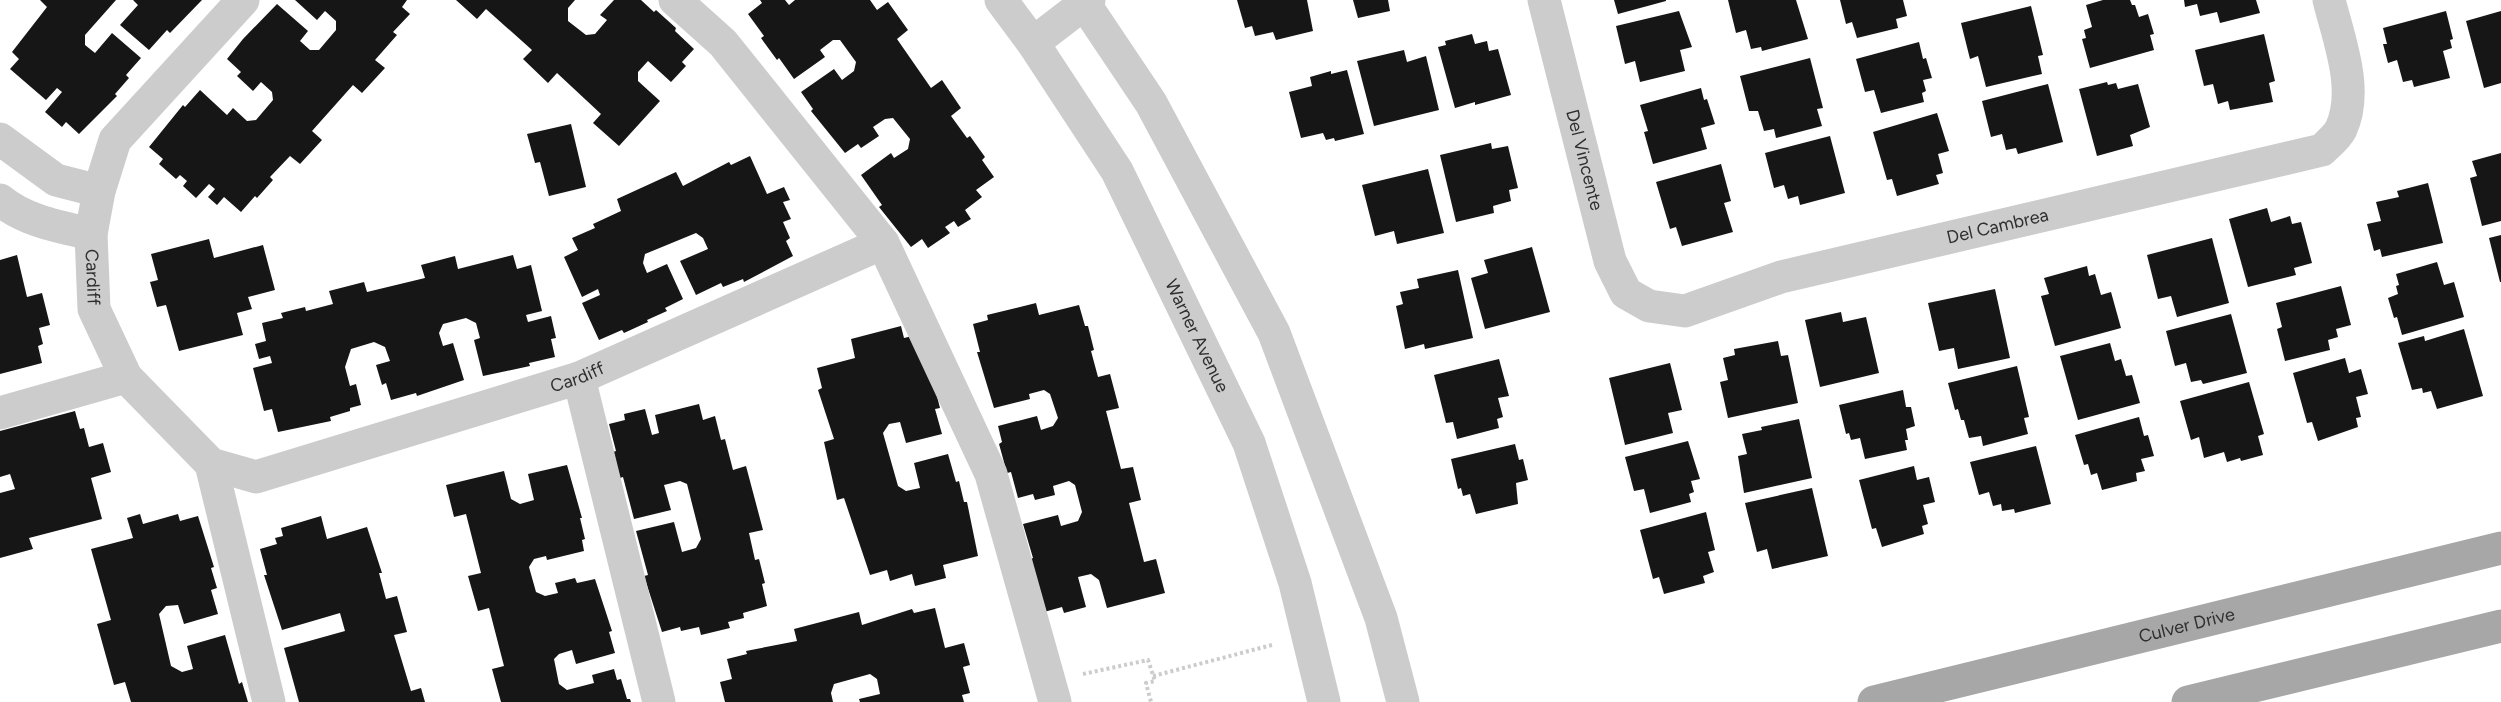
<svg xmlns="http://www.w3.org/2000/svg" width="2501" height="702" font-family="Figtree,sans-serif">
	<rect width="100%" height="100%" fill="#fff"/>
	<g fill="#161616">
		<path d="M40,0H116L85,35V45L95,53L112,33L141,58L126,75L129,78L115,94L117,96L79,134L66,122L62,127L45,112L62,92L57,88L46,100L10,69L19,59L12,52L47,7Z"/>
		<path d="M133,0H202L170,33L167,30L149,50L120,25L138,5Z"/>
		<path d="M295,0H407L402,7L410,14L393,32L397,35L375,60L385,68L362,93L353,85L312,131L322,140L300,164L290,156L270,177L273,180L257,198L255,196L241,212L224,197L217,205L208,197L215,189L209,184L196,198L183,186L187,181L180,175L176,179L159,164L163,159L149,147L183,105L185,107L200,90L227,115L233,108L247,121L256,120L273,100L272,92L261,82L253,91L237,76L241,72L227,59L243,39L277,4L308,31L300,41L310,50H319L336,30V21L325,11L317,20Z"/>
		<path d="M456,0H575L568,8V21L586,35L595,34L607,20L600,15L614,0H641L654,12L656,10L676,28L675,31L694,49L682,62L686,66L671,82L648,61L638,72V81L660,101L619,146L593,123L601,114L557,73L548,83L523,59L532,50L486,9L477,19Z"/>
		<path d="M760,0H785L789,5L795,0H870L877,10L888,2L908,30L897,39L931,88L942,80L961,108L951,116L967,138L970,136L985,157L982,160L994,177L976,190L982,197L965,210L971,219L958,227L954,221L945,227L950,233L928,248L922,239L911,247L879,207L882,205L861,175L891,153L894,158L908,149L910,139L893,118L885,119L873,127L879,136L861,148L858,144L845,153L811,111L813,109L801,92L834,69L842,80L854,71L856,62L840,40H833L820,50L825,57L794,79L779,58L777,60L761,38L764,36L748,14L762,3Z"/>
		<path d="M1237,0H1307L1313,31L1276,40L1273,32L1255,36L1252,26L1245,28Z"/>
		<path d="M1353,0H1388L1390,11L1358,18Z"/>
		<path d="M1614,0H1666V1L1618,14Z"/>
		<path d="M1728,0H1796L1808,39L1762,51L1761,47L1751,49L1746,30L1736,33Z"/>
		<path d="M1840,0H1903L1907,16L1896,19L1898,28L1857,38L1852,22L1846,24Z"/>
		<path d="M2103,0H2130L2132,5H2135L2139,17L2148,14L2154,34L2150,35L2154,50L2090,68L2082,39L2086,38L2084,30L2092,27L2086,5Z"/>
		<path d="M2184,0H2256L2260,13L2220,23L2217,12L2200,16L2197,4L2185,7Z"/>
		<path d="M2031,6L2043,55L2038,56L2042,74L1986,87L1978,56L1970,59L1961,23Z"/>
		<path d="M1679,11L1692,47L1680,50L1685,71L1640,82L1635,61L1625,64L1616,26Z"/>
		<path d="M2446,11L2453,39L2450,40L2452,48L2443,51L2450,78L2414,87L2412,80L2403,82L2397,60L2388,63L2383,44H2387L2383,28Z"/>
		<path d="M2501,11V83L2484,88L2466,21Z"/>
		<path d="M1472,34L1475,44L1487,41L1489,51L1498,49L1511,95L1475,105V102L1455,108L1438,47L1446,45L1445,41Z"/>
		<path d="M2264,34L2275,81L2269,83L2273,102L2230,110L2228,101L2218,104L2213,84L2204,86L2195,50Z"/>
		<path d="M1919,42L1923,59L1926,58L1932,78L1923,80L1926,91L1922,93L1924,102L1881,113L1874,90L1865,92L1856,59Z"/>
		<path d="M1404,50L1407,62L1426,56L1439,110L1374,126L1357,61Z"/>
		<path d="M1810,58L1823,108L1817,109L1822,126L1776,138L1774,129L1764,131L1758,111H1749L1740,76Z"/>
		<path d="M1347,70L1364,134L1335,141L1334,138L1326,140L1323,133L1301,138L1289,92L1312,86L1310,77L1331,71V74Z"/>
		<path d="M2107,82L2108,85L2116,83L2118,89L2138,84L2150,127L2130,135L2133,146L2097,156L2079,89Z"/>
		<path d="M2048,84L2063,142L2018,154L2016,148L2006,150L2002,134L1991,137L1982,101Z"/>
		<path d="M1701,88L1704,100L1707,99L1715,124L1701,128L1707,149L1653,164L1644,132L1648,131L1640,105Z"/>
		<path d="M1937,113L1949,151L1938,154L1943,173L1936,175L1939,184L1897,196L1892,179L1887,180L1873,132Z"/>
		<path d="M571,124L586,187L549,196L540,162L535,163L527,134Z"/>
		<path d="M1830,136L1845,193L1800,205L1798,196L1788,199L1784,185L1774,188L1765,153Z"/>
		<path d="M1491,143L1492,149L1508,146L1518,188L1509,190L1511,201L1493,206L1494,213L1456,222L1440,155Z"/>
		<path d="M2501,153V221L2482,226L2470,178L2477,176L2472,161Z"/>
		<path d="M750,156L767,194L784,187L790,200L783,202L791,219L783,222L790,238L786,241L793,256L744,282L743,279L723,287L721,283L696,295L680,261L708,249L703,238L696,233L645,254L643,263L647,273L667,264L683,299L665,308L667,311L647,320L648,322L624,333L622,330L599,340L582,303L600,295L598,289L582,297L564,257L578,250L572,238L595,228L593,224L621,211L617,199L676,172L683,186L729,162L731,165Z"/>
		<path d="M1721,164L1731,201L1724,203L1733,232L1682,246L1676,227L1670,229L1656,182Z"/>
		<path d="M1428,169L1444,233L1397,244L1394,231L1375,236L1362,185Z"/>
		<path d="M2428,183L2443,243L2382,257L2380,249L2374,251L2367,224L2381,221L2376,202L2399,197L2397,191Z"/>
		<path d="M2267,208L2271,222L2290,216L2292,224L2301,222L2312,263L2294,268L2296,275L2248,287L2229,219Z"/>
		<path d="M2501,235V282H2500L2489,238Z"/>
		<path d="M2212,238L2229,303L2177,317L2171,296L2158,299L2147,255Z"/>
		<path d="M209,239L214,258L263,245L275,290L248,297L252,309L237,313L243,335L179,351L166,305L157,307L150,282L158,280L151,254Z"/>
		<path d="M1532,247L1550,312L1485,329L1471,278L1488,273L1484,260Z"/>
		<path d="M17,255L27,297L42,293L50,325L39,328L43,344L38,346L42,363L0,374V260Z"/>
		<path d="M513,255L517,269L531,265L542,311L526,315L528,322L551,316L556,338L551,339L555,357L529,363L530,366L483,376L474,340L480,338L476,323L466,318L443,324L439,333L443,346L453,343L464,380L417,396L416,393L391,400L386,383L382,385L376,365L390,361L385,347L374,342L351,349L345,367L350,386L356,384L361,405L350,408V411L330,417L331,421L278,432L272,409L264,411L253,368L272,363L270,356L259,359L255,344L266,341L262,323L283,318L281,313L305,307L306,311L333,304L329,291L364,282L367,292L425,278L421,265L455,256L458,269Z"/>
		<path d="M2437,262L2444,285L2454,282L2464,317L2402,335L2397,317L2394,318L2388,298L2398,294L2396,286L2399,285L2396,274Z"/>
		<path d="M2087,266L2089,276L2095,274L2101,295L2111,292L2121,328L2055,346L2041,296L2049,294L2044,278Z"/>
		<path d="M1458,270L1473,338L1425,349L1424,344L1405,349L1396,306L1403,304L1400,292L1419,288L1417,279Z"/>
		<path d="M2341,286L2351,325L2336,329L2338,337L2328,340L2330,350L2285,361L2277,329L2282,327L2276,303Z"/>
		<path d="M1995,289L2010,358L1958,369L1954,348L1939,351L1928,303Z"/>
		<path d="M1036,303L1039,315L1079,305L1085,326H1088L1094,350L1091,351L1098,377L1110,374L1119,408L1106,411L1121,469L1133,467L1141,500L1129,503L1144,562L1156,559L1165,593L1107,608L1099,580L1091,574L1078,577L1086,607L1064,613L1062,607L1044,612L1029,560L1033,558L1023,524L1058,515L1061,526L1078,521L1082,512L1075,485L1069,481L1053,486L1055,495L1035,500L1033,494L1018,498L1011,472L1007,473L999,444L1002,442L998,426L1037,416L1041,430L1053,426L1058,418L1050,394L1044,390L1029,394L1030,399L994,408L977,352H980L973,324L988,320L987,315Z"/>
		<path d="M1841,312L1843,322L1866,317L1879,373L1820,387L1805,320Z"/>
		<path d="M2231,314L2247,373L2203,384L2201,380L2191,382L2186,363L2175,366L2166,331Z"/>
		<path d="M901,326L904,338L921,334L940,408L935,409L942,434L906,443L900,422L889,424L883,433L898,486L906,491L920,488L914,463L948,454L956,482L959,481L964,502H967L978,556L943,565L946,578L915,586L912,574L890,581L887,570L870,575L844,498L837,500L824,442L834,439L818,390L822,388L817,368L855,358L851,339Z"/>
		<path d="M2464,329L2483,396L2437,409L2431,391L2423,393L2422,388L2412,390L2398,343L2424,336L2425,341Z"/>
		<path d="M1778,341L1781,356L1788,355L1798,403L1728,418L1720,382L1728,380L1723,358L1735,355L1734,349Z"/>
		<path d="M2110,343L2115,361L2121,359L2126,376L2132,375L2140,403L2078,420L2060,356Z"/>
		<path d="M2345,358L2349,373L2361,369L2368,394L2356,397L2361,417L2356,418L2358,427L2318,441L2312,422L2307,423L2293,373Z"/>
		<path d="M1499,359L1509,396L1498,398L1503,417L1497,419L1499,428L1457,439L1453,422L1446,423L1434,375Z"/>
		<path d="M1670,363L1682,410L1668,413L1673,433L1625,445L1609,378Z"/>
		<path d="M2017,366L2029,417L2024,418L2028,434L1983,446L1981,436L1969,438L1964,420H1961L1958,409L1955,410L1948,383Z"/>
		<path d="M2249,382L2264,434L2258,436L2263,455L2241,461L2240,458L2227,462L2224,452L2204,458L2199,437L2191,440L2180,401Z"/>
		<path d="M1903,390L1906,407H1911L1915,426L1906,429L1908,440H1905L1907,450L1865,459L1860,438L1851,440L1849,433L1846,434L1839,405Z"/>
		<path d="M699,404L703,420L715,416L721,440L725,439L733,470L746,466L763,530L749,533L755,560L759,559L765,583L762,584L767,606L743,613L744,618L728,622L730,628L701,635L699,627L681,631L680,627L662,632L644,576L648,575L636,531L674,522L682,552L696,548L701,539L687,484L680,481L664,485L671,510L634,519L623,477L620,478L613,452L616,451L609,424L625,420L624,414L645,409L652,435L659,433L655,415Z"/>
		<path d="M75,411L80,429L84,428L89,447L103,443L111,472L91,478L102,519L29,538L33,549L0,558V493L15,489L10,474L0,477V431Z"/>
		<path d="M2139,417L2144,436L2148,435L2154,456L2141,459L2145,471L2136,473L2137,481L2102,490L2097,473L2091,475L2088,464L2084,465L2075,435Z"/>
		<path d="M1799,419L1812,478L1744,493L1738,456L1747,454L1742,434L1762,430L1761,427Z"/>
		<path d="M1688,441L1700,479L1691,481L1694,492L1689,494L1691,502L1650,513L1644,489L1634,491L1625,457Z"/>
		<path d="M1515,444L1519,460L1523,459L1528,480L1516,483L1518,504L1476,514L1470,494L1463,496L1461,488L1458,489L1451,459Z"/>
		<path d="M2036,446L2051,504L2015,513L2014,509L2002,511L2001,504L1993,506L1989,492L1979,495L1970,462Z"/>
		<path d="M567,465L582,518H580L585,539L582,540L584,551L547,560L546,556L534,559L529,567L536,592L545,596L558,593L555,583L575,578L577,583L595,579L612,631L609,632L615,653L576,664L572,650L559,654L554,659L559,684L567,690L594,683L592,675L614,669L617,680L621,679L627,699H630L631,702H501L492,669L504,666L489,608L478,611L468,576L481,573L466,514L454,517L446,485L504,471L511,499L520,504L534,500L528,474Z"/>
		<path d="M1914,466L1917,480L1929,477L1935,502L1923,505L1928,524L1922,526L1924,534L1882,547L1876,528L1872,529L1859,480Z"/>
		<path d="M1812,488L1828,556L1772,569L1767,549L1757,552L1745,503Z"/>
		<path d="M1706,512L1715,550L1708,552L1714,572L1703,576L1705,583L1664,594L1659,577L1653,579L1640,530Z"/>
		<path d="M140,514L143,524L178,514L180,521L198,516L214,567L211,568L217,588L211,590L218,614L184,624L178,605L166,606L159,614L171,666L182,672L193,669L187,646L225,635L239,684L242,682L248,702H131L125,682L114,685L97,624L111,620L91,549L133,538L127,518Z"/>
		<path d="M321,516L327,539L367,527L382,573H379L386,599L397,596L407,632L394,635L411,691L421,688L425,702H299L284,648L345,631L340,613L282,630L264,575H267L260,549L277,544L275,538L283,536L281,528Z"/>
		<path d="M935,608L945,648L964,643L970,665L963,667L970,693L962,695L964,702H860L859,699L880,694L877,679L870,674L834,684L831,693L833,702H725L720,682L732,679L727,659L747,654L746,651L797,641L794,629L859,612L862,625L912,609L914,613Z"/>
	</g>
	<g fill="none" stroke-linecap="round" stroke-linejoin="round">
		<g stroke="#ccc" stroke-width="4" stroke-dasharray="3 3" stroke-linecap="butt">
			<path d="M1083,674L1148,660L1155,681L1146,683L1151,702"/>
			<path d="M1153,676L1272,645"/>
		</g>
		<g stroke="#ccc" stroke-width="33">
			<path id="s1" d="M243,0L115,140L99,191L91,234L94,309L126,377L211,464L256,477L579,378L883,243L723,43L675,0"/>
			<path id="s2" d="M1001,0L1033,43L1117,171L1249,443L1295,583L1324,702"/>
			<path d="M1082,0L1151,103L1274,333L1381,618L1403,702"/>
			<path id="s3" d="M1544,0L1610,261L1626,293L1649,306L1685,311L1781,277L2322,150C2328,144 2337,137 2341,129C2359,90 2339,40 2329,0"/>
			<path d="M1033,43L1089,0"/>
			<path d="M0,139L56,180L99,191"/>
			<path d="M0,200C25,221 60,227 91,234"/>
			<path d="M883,243L991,474L1055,702"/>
			<path d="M579,378L659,702"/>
			<path d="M0,413L126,377"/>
			<path d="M211,464L269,702"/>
		</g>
		<g stroke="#a7a7a7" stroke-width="33">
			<path id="s4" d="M1874,702L2501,548"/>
			<path d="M2188,702L2501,626"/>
		</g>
	</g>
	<g text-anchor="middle" stroke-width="6" stroke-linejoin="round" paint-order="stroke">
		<g font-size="18" fill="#2f2f2f" stroke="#fff">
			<text dy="6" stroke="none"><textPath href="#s3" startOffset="165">Del Vincente</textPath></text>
			<text dy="6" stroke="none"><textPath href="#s3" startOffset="692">Del Cambrea</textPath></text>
			<text dy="6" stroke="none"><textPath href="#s1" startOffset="330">Cardiff</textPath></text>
			<text dy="6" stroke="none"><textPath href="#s2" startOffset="390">Warner Avenue</textPath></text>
			<text dy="6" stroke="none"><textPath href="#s1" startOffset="942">Cardiff</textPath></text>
			<text dy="6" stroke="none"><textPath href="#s4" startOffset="322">Culver Drive</textPath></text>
		</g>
	</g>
</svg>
